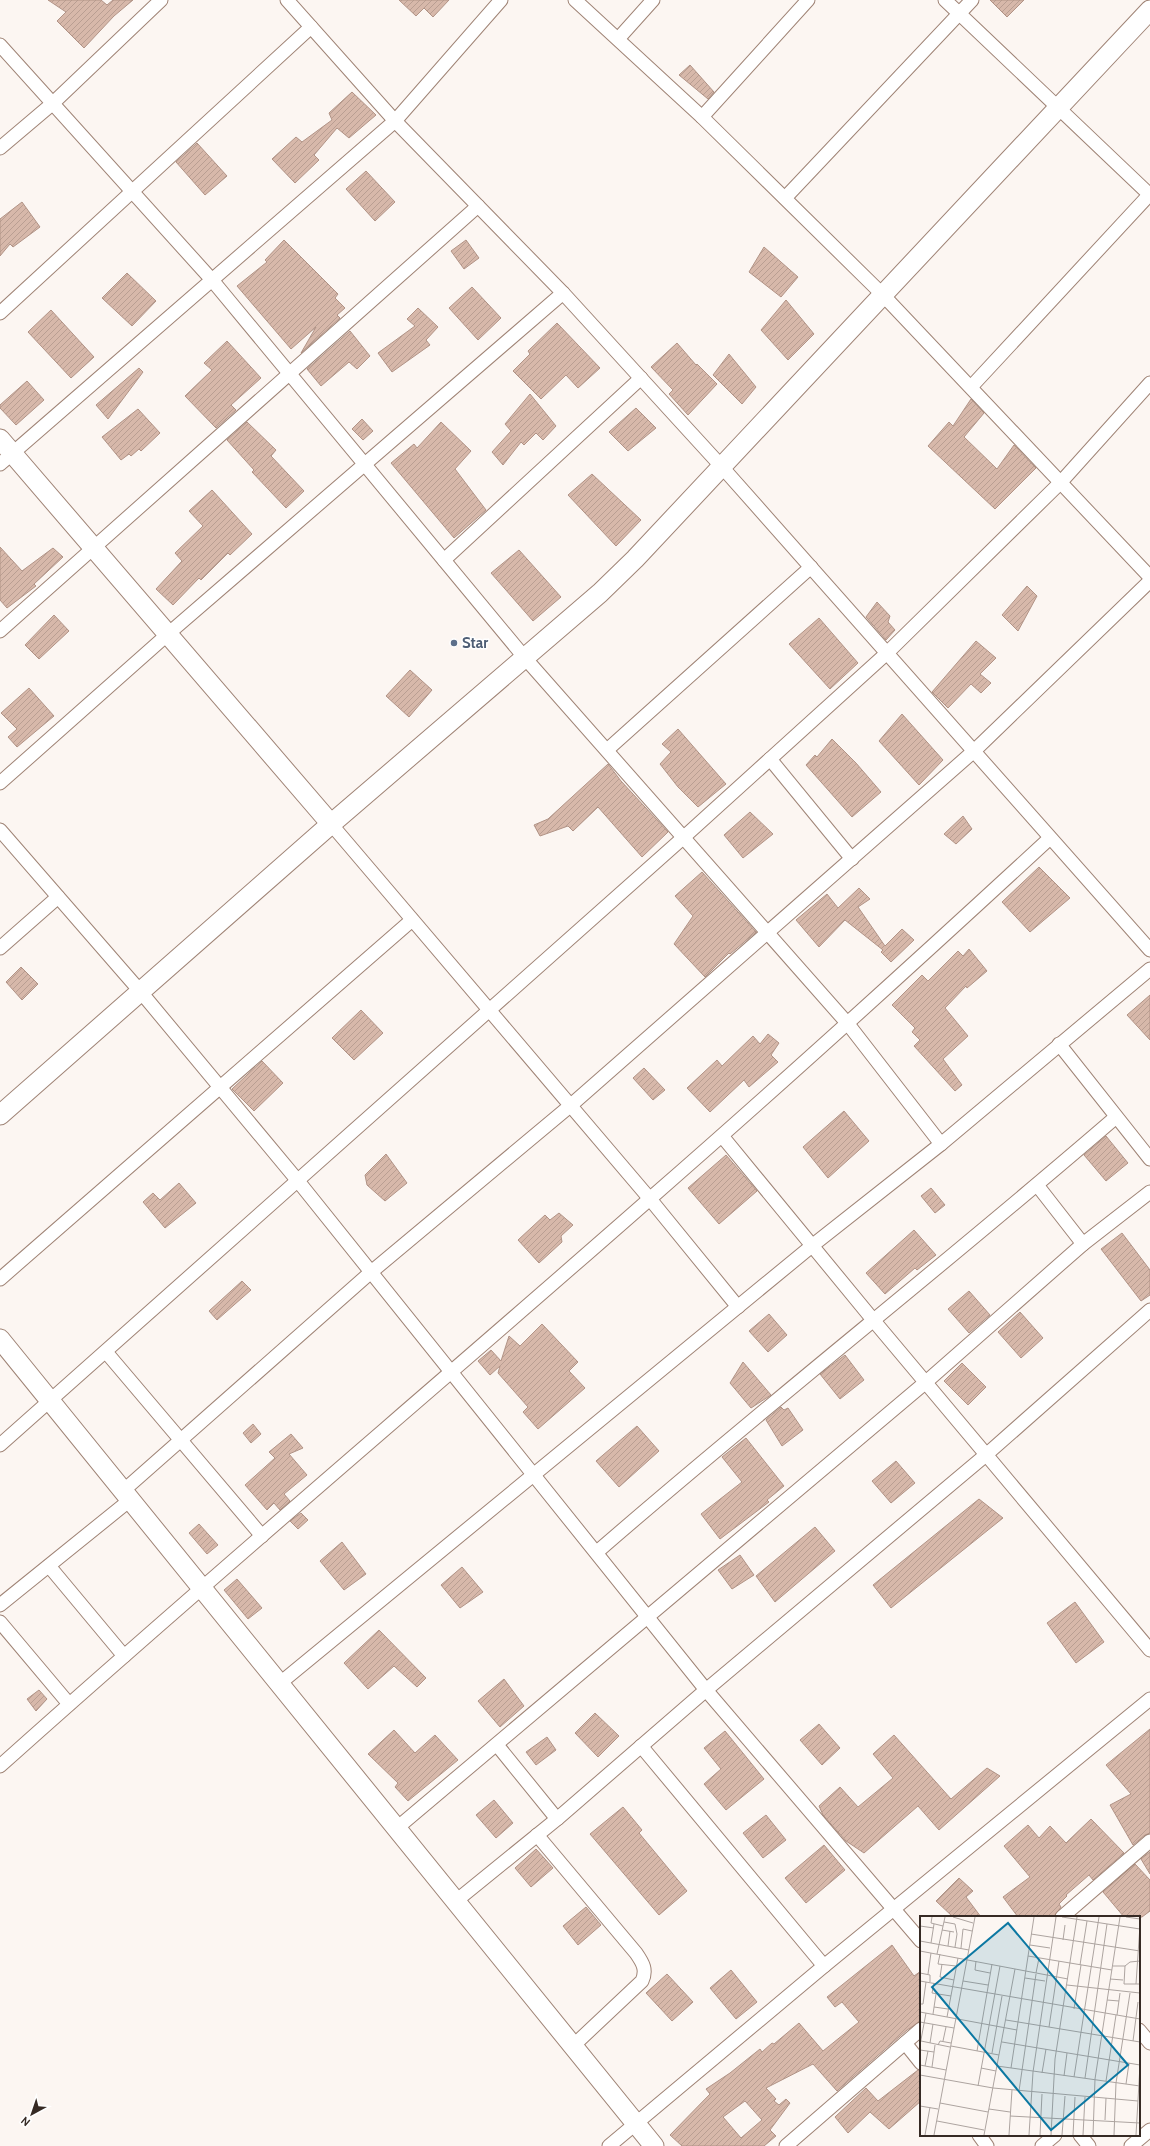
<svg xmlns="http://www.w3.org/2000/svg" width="1150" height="2146" font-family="Cabin,sans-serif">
	<defs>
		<pattern id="building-hatch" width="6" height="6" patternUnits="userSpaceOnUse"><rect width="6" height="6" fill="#d7b8aa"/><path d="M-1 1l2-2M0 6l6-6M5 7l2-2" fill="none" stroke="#b99e92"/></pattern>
	</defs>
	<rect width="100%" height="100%" fill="#fcf6f2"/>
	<g fill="url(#building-hatch)" stroke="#b19386" fill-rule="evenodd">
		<path d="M48,0H101L107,5L113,0H133L114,16L84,48L57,21L66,12Z"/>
		<path d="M399,0H449L433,17L424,8L416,16Z"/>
		<path d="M990,0H1024L1007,17Z"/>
		<path d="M690,65L714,92L708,99L679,75Z"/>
		<path d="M352,92L376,115L349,138L337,128L314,155L319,160L295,183L272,159L296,137L302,142L332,120L329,113Z"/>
		<path d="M197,143L227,176L205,195L176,162Z"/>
		<path d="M366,171L395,202L375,221L346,189Z"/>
		<path d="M22,202L40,227L13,247L10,244L0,256V219Z"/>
		<path d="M284,240L338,294L335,298L345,308L337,315L340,318L301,353L316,327L291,349L237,286L267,262L265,260Z"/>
		<path d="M466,240L479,258L464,269L451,251Z"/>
		<path d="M764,247L798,277L781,297L749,272Z"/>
		<path d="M127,273L156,301L132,326L102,298Z"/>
		<path d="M472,287L501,318L478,340L449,308Z"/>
		<path d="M786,300L814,334L788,360L761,330Z"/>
		<path d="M418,308L438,327L426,340L430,345L392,372L378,353L415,326L407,319Z"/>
		<path d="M51,310L94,357L71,378L28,332Z"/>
		<path d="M557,323L600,368L578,388L566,375L541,399L513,371L530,354L528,351Z"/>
		<path d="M350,331L370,356L357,369L349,362L321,386L307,369Z"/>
		<path d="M227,341L261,378L231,405L236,410L216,428L185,396L212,370L204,363Z"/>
		<path d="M677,343L696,365L697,364L717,384L688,415L669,394L673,390L651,367Z"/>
		<path d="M729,354L756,387L742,404L713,375Z"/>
		<path d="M139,368L143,372L108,419L96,405Z"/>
		<path d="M27,381L44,400L16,425L0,408V405Z"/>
		<path d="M530,394L556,426L543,440L536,433L524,445L521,442L503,465L492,452L511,431L505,424Z"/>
		<path d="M971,399L984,413L964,437L997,469L1014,445L1036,468L995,509L928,446L949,422L953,426Z"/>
		<path d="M636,408L656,428L628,451L609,432Z"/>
		<path d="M138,409L160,433L141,451L139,449L131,456L129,454L121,460L102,437Z"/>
		<path d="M362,419L373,431L363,440L352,429Z"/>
		<path d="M247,422L276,450L271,456L304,491L286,508L252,472L254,470L227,440Z"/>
		<path d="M441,422L471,451L455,469L486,510L454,538L391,463L414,444L417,448Z"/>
		<path d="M592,474L641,520L616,546L568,495Z"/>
		<path d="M212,490L252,534L230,555L228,553L201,580L199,578L173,605L156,589L182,561L175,553L203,526L189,511Z"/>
		<path d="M0,547L22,571L53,548L63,557L34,584L36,586L7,608L0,600Z"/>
		<path d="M519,550L561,597L533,621L491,573Z"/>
		<path d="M1027,586L1037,596L1018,631L1002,615Z"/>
		<path d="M877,602L890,616L888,622L895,630L886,640L866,617Z"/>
		<path d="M54,615L69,631L39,659L25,645Z"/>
		<path d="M819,618L858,663L830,689L789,644Z"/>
		<path d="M976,641L996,658L980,674L991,683L981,693L971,684L948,708L932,692Z"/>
		<path d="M410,670L432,690L409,717L386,696Z"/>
		<path d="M29,688L54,716L17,747L8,737L17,729L1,713Z"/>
		<path d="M902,714L943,760L919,785L879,741Z"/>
		<path d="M678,729L726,784L698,807L678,787L660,764L671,752L662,744Z"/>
		<path d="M832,739L856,763L881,792L852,817L806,765L815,755L817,757Z"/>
		<path d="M608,764L621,781L668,832L642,857L598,807L573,831L568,826L540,836L534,825L548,819Z"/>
		<path d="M750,812L773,834L743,858L724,835Z"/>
		<path d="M963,816L972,829L956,844L944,834Z"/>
		<path d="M1039,867L1070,898L1030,932L1002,902Z"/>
		<path d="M702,872L756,932L730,954L729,953L705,977L674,944L693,916L675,896Z"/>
		<path d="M859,888L870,899L858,907L885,946L902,929L914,940L891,962L881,952L883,950L845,920L819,947L796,920L827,894L838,908Z"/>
		<path d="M969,949L987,971L967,988L966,986L945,1008L968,1036L943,1059L962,1085L955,1091L914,1046L920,1040L912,1032L915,1028L892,1005L922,975L928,981L958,951L963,956Z"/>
		<path d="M21,967L38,984L22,1000L6,982Z"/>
		<path d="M1150,995V1040L1127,1015Z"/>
		<path d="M361,1010L383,1033L354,1060L332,1038Z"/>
		<path d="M768,1034L779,1043L771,1055L778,1062L749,1087L744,1080L710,1112L687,1088L717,1060L722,1066L753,1036L760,1044Z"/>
		<path d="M262,1061L283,1083L254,1111L232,1089Z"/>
		<path d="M644,1068L665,1090L653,1100L633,1078Z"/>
		<path d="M844,1111L869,1141L828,1178L803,1147Z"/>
		<path d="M1106,1136L1128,1163L1106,1181L1084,1155Z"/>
		<path d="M386,1154L407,1183L385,1201L367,1185L365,1175Z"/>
		<path d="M726,1155L757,1191L719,1224L688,1188Z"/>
		<path d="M179,1183L196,1203L165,1228L143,1202L153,1193L160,1200Z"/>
		<path d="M931,1188L945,1205L935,1213L921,1196Z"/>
		<path d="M559,1213L573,1225L561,1236L562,1242L539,1263L518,1240L545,1215L550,1220Z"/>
		<path d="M914,1230L936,1255L917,1270L915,1268L885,1294L866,1273Z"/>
		<path d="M1122,1233L1150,1270V1295L1141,1301L1101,1249Z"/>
		<path d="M242,1281L251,1290L217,1320L209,1311Z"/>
		<path d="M969,1291L990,1315L969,1333L948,1309Z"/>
		<path d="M1020,1312L1043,1338L1021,1358L998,1332Z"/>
		<path d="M769,1314L787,1335L768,1352L749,1331Z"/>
		<path d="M542,1324L578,1362L569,1371L585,1388L538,1429L523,1412L528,1407L498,1373L500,1366L490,1375L478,1361L491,1350L501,1361L509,1336L520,1346Z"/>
		<path d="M845,1355L864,1380L840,1399L820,1374Z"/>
		<path d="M743,1362L771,1395L751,1408L730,1383Z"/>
		<path d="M962,1363L986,1387L968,1405L944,1381Z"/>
		<path d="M781,1407L784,1410L788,1408L803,1430L782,1446L766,1420Z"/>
		<path d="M253,1424L261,1434L251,1443L243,1433Z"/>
		<path d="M637,1426L659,1451L619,1487L596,1461Z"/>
		<path d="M291,1434L303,1448L289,1454L307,1475L284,1494L290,1501L280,1510L274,1503L267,1510L245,1485L275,1458L269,1452Z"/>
		<path d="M746,1438L784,1486L767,1500L769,1502L720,1539L701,1514L742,1482L722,1457Z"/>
		<path d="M896,1461L915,1483L891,1503L872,1481Z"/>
		<path d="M979,1499L1003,1518L891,1608L873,1585Z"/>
		<path d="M301,1513L308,1520L298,1529L290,1521Z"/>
		<path d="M199,1524L218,1545L207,1554L189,1533Z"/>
		<path d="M815,1527L835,1551L775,1602L756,1576Z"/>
		<path d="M342,1542L366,1574L344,1590L320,1561Z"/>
		<path d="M740,1555L754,1575L732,1589L718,1570Z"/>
		<path d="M462,1567L483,1592L460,1608L441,1585Z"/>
		<path d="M237,1579L262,1608L248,1619L224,1590Z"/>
		<path d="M1075,1602L1104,1642L1076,1663L1047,1623Z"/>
		<path d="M379,1630L426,1678L417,1687L394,1666L368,1689L344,1663Z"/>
		<path d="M504,1679L524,1706L500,1727L478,1701Z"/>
		<path d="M39,1690L47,1699L36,1711L27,1699Z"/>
		<path d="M595,1713L619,1736L598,1757L575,1733Z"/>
		<path d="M819,1724L840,1748L822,1765L800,1740Z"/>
		<path d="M1150,1729V1833L1145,1835L1133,1845L1110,1805L1131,1794L1106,1765Z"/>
		<path d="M394,1730L415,1753L435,1735L458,1760L408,1801L395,1787L398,1783L368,1754Z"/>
		<path d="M725,1731L764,1779L726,1810L704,1784L721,1769L704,1748Z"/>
		<path d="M894,1735L951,1799L987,1768L1000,1776L939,1830L918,1806L864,1853L846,1841L823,1815L819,1806L840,1787L858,1807L893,1778L873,1754Z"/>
		<path d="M547,1737L556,1750L536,1765L526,1752Z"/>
		<path d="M494,1800L513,1823L496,1838L476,1815Z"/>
		<path d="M623,1807L642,1830L639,1833L687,1891L659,1915L590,1834Z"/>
		<path d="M766,1815L786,1840L763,1858L743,1833Z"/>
		<path d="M1091,1819L1124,1853L1093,1880L1089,1875L1066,1895L1067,1896L1059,1904L1061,1907L1054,1917H1018L1003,1897L1030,1877L1004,1846L1028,1825L1039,1838L1050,1826L1066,1843Z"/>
		<path d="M824,1845L845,1870L806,1903L785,1878Z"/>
		<path d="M536,1849L553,1868L531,1887L515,1868Z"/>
		<path d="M1150,1852V1874L1141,1859Z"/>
		<path d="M1135,1864L1150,1880V1911L1142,1917H1124L1103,1892Z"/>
		<path d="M959,1878L973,1891L966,1897L981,1917H953L936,1901Z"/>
		<path d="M586,1907L601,1925L578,1945L563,1926Z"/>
		<path d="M892,1945L914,1976L921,1971V2021L907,2030L837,2091L813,2064L766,2088L776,2099L774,2101L779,2105L786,2099L790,2103L770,2130L776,2136L764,2146H682L670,2135L710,2094L706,2089L730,2073L760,2049L762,2052L772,2043L774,2044L799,2023L823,2051L859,2022L842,2002L835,2007L827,1997ZM745,2101L762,2120L741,2138L723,2117Z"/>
		<path d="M731,1970L757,2002L736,2019L710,1988Z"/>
		<path d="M667,1974L693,2002L672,2021L646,1993Z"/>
		<path d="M918,2070L921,2071V2101L889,2129L870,2112L848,2133L835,2117L866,2088L878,2101Z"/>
	</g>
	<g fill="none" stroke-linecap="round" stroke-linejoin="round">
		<g stroke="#9f8375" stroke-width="15">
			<g id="street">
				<path d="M287,0L395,121L563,293L722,467L1150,950"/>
				<path d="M575,0L702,117L882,294L1150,577"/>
				<path d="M945,0L1150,195"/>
				<path d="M618,39L653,0"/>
				<path d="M0,45L212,280L525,658L848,1024L941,1144"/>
				<path d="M702,117L808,0"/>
				<path d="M0,148L52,104L161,0"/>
				<path d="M785,198L972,0"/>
				<path d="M0,313L311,27"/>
				<path d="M971,387L1150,194"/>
				<path d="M0,464L395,121L501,0"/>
				<path d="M444,560L641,378"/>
				<path d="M0,631L478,206"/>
				<path d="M607,750L811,567"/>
				<path d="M770,759L852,859"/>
				<path d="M0,783L168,634L563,293"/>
				<path d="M331,824L650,1199L738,1307"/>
				<path d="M0,830L140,991L298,1181L706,1690L921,1941"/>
				<path d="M0,948L58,897"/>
				<path d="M1059,1044L1150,1159"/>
				<path d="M722,1136L874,1321L1150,1650"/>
				<path d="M1037,1185L1083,1244"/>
				<path d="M0,1279L412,920"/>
				<path d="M106,1352L262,1536"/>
				<path d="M0,1445L684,837L887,653L1061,482L1150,383"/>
				<path d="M123,1491L370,1273L570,1106L974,751L1150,581"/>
				<path d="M597,1552C767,1404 945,1265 1116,1117"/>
				<path d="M49,1566L124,1656"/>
				<path d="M0,1605L130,1500"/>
				<path d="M0,1622L69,1704"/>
				<path d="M279,1684L813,1245L941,1144L1150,969"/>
				<path d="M497,1745L557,1819"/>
				<path d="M641,1746L824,1966"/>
				<path d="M0,1766C215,1573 436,1387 653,1196C787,1079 919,959 1050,838"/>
				<path d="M397,1828L926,1382L1083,1244L1150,1192"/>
				<path d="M537,1835L636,1953C643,1963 647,1970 642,1981L573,2046"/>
				<path d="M456,1901L557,1819L706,1690L987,1454L1150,1310"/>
				<path d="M1062,1917L1150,1841"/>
				<path d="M1139,2030L1150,2043"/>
				<path d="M905,2043L921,2063"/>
				<path d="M979,2135L987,2146"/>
				<path d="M1080,2135L1089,2146"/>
				<path d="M609,2146L824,1966L1150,1699"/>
				<path d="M786,2146L921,2029"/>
				<path d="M1042,2146L1055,2135"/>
				<path d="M1131,2146L1150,2130"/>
			</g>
		</g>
		<g stroke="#9f8375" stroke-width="21">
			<g id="secondary">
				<path d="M0,439L331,824"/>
				<path d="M0,1115L331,824L600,593L635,559L1150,10"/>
				<path d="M0,1339L654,2146"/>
			</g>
		</g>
		<use href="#street" stroke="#fff" stroke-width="13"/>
		<use href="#secondary" stroke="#fff" stroke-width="19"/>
	</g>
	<circle fill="#5c6f8a" stroke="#fff" stroke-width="1.5" cx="454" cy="643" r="4"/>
	<g text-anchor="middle" stroke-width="3" stroke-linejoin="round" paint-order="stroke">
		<g font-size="15" font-weight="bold" fill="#4e5e75" stroke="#fff" text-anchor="start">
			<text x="462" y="648">Star</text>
		</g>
	</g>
	<g transform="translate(920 1916)">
		<rect width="220" height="220" fill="#fcf6f2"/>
		<path fill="none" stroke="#ada4a0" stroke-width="1" d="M12,1L11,7L23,10M33,1L53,7M142,1L220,13M206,1L220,3M24,6L35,8L37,18L35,31M0,10L14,12M22,14L34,16M111,18L220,35M143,24L145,9M0,25L49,34M11,27L14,8M110,29L130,32M28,30L30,15M41,32L43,13L52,15M0,35L148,63M17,38L25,1M20,38L18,48L36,50M108,40L192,54M56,45L55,54L70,57M22,48L20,61L34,64M160,49L167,5M193,50H205L204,68H220M205,50L210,46L220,45M0,57L10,59V66M116,57L119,42M8,58L11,37M105,62L125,65M190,63L203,64M0,65L220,103M43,65L68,69M14,67L12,77L31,80M216,68L220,9M147,69L220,77M187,84L199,85M0,88H3L6,66M14,91L28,93M154,93L161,49M0,96L97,114M13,98L16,78M197,99L200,77M27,101L38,42M86,104L220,126M0,106L34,112M129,111L139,45M1,125L30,131M23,125L26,111M213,125L218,86M82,126L220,149M10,127L13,108M0,129L6,97M18,129L20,125L31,127M31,130L79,139M0,134L14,136M57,135L72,48M72,137L82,80M0,149L26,154M5,150L8,135M77,150L220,170M12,151L15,129M61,152L76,155M91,152L114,1M122,157L126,133M0,159L73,172L218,185M144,160L147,137M154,161L179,1M165,162L187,8M186,165L196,99M206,168L209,147M58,170L80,50M99,175L116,58M20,187L68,196M0,190L18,193M69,193L90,196M90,200L220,207M185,204L186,182M17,205L64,214M5,219L10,191M14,219L55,1M64,219L95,53M89,219L92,174M109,219L113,156L136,1M120,219L122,178M131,219L135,143L157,1M142,219L145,180M153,219L155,181M163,219L165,181M173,219L175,163L200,1M194,219L196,167L210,77M216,219L220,149"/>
		<path fill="#0c78a2" fill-opacity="0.15" stroke="#0c78a2" stroke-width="2" d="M88,7L208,149L131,214L12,71Z"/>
		<rect width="220" height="220" fill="none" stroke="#362a24" stroke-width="2"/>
	</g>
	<g transform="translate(32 2114) rotate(220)" stroke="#ffffff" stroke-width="3" paint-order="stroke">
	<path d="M0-3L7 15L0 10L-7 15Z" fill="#362a24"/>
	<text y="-6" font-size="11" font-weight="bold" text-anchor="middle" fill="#362a24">N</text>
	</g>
</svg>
